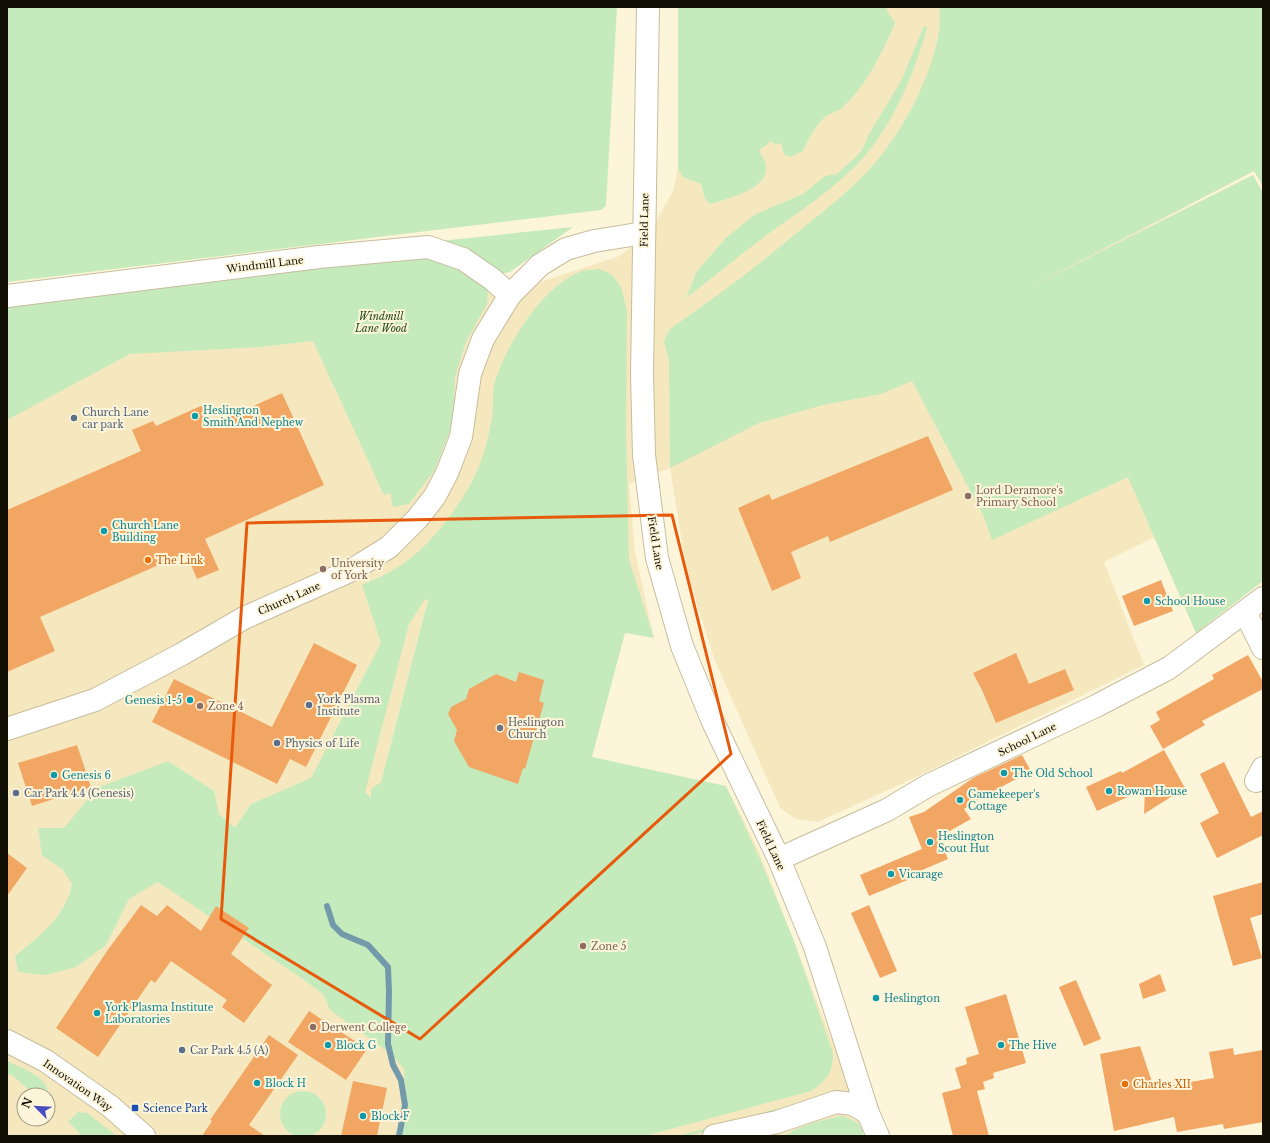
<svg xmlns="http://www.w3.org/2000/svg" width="1270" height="1143" font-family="'Libre Baskerville',serif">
	<rect width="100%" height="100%" fill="#fdf5da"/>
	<path fill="#f5e8bf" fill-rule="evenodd" d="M678,7H1263V186L1254,171L1120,242L1253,175L1263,193V581L1196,633L1155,537L1104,562L1144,665L912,779L818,822L796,819L780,808L715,661L687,573L670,468L629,484L635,552L654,638L431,587L381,782L726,786L759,851L836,1051L864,1136H7V296L319,257L510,292L620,256L650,232L673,191L678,169ZM906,350L752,427L885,359ZM24,1095H48V1119H24Z"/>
	<g fill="#c5ebbc" fill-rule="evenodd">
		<path d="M7,7H617L606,206L601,210L7,282Z"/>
		<path d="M678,7H887V11L895,23C882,53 867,85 842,108C837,112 829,113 824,118C814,127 808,140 803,151L790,157L784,154L781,143L775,145L772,141L759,150C761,155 766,161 766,167C768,190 726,199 710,204L705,199L701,184L683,177L678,169Z"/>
		<path d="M939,7H1263V186L1254,171L1014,295L1253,175L1263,193V581L1196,633L1128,477L992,540L983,515L912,381L881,394L823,405L759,423L670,468L669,360L664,341L670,329C713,299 754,269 793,236C821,213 851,191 875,163C898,136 917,102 929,69C936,48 942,29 939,7Z"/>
		<path d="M924,26L927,28C914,74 895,121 863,158C836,188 800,211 768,234C740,255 714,277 686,298L697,271L726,238L754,215L803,194L825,176L837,174L861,152L869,134L901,81Z"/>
		<path d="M573,227L510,272L500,274L440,241Z"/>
		<path d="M428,248L479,279L488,290L487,304L466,342L455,377L453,423L434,471L409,504L393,507L390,493L384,495L313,341L260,347L130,354L7,420V297Z"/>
		<path d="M600,269L612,275L621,287L627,311L626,429L629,560L654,638L625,633L592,757L726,786L760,859L794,941L833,1053C833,1072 827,1081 811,1091L645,1136H396L406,1096L404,1069L390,1053L330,1010L323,994L300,977L158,882L129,899L106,945L76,967L46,975L18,972L15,956C39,937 67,915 72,884L63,870L42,855L38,828H64L97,788L168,761L214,791L219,814L235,828L251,804L311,778L381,643L362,585C378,578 394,571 408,560C433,542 460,505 474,478C483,459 489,437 492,417C494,405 492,392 495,381C507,344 543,285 582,271C587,269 594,270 600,269ZM425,599L428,600L381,782L371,789V798L365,792L409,624Z"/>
		<path d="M7,1061C21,1068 50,1077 48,1095H35L12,1075L7,1074Z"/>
		<circle cx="303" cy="1114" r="23"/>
		<path d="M809,1100C782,1110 754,1117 726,1125C710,1130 694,1136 678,1136Z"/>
		<path d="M78,1112L87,1113L117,1136H77L80,1133L68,1122Z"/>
		<path d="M842,1116C853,1120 862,1123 864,1136H784C801,1125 822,1120 842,1116Z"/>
	</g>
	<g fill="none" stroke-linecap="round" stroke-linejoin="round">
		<path stroke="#729aab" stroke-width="6" d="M327,906L333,925L342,934L368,945L388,967L389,992L388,1044L393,1065L401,1080L405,1105L399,1136"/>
	</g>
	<g fill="#f2a664">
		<path d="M282,393L324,485L205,539L219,570L197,579L186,553L40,617L55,651L7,672V510L141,451L132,430L153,421L156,426L203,405L212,425Z"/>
		<path d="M928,436L953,490L830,542L828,536L791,552L801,578L772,591L738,508L769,494L772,500Z"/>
		<path d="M1161,580L1173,611L1134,626L1122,596Z"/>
		<path d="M314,643L357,665L306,767L290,759L277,784L152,722L174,679L272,727Z"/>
		<path d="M1016,653L1029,684L1065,669L1074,690L996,723L982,690L973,673Z"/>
		<path d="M1248,655L1263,682V689L1202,721L1205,725L1163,749L1150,726L1160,720L1156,712L1214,679L1212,675Z"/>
		<path d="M519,672L544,680L539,701L544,703L525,769L523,768L518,784L469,767L454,741L457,730L448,714L451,707L466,699L469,689L496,674L516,682Z"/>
		<path d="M77,745L91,787L32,806L18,763Z"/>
		<path d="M1164,750L1185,788L1144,814L1145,789L1097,811L1086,787L1121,771L1122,773Z"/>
		<path d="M1022,755L1031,771L986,795L964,809L971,819L939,837L948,859L920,871L922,874L869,896L860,875L922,849L909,817L924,812L973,778Z"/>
		<path d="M1224,762L1251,817L1263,811V835L1217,858L1200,823L1219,813L1200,774Z"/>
		<path d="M7,853L27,868L7,896Z"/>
		<path d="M1263,882V914L1250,918L1262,958L1233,966L1213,896Z"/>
		<path d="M141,905L157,916L167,905L201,931L216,906L249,928L231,954L272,985L244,1023L222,1007L227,1000L171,961L155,983L151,980L98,1057L56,1028L107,951Z"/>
		<path d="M869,905L897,971L880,978L851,913Z"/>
		<path d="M1160,974L1166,991L1143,999L1139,984Z"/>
		<path d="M1076,980L1101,1039L1084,1046L1059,987Z"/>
		<path d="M1006,994L1026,1063L993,1073L994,1078L983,1082L985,1089L977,1091L989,1136H953L942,1093L961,1088L955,1068L967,1064L966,1058L979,1054L965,1007Z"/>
		<path d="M309,1011L367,1049L346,1080L288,1042Z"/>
		<path d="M269,1035L298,1055L249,1125L265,1136H202L212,1121L210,1120Z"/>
		<path d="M1140,1046L1154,1088L1214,1078L1209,1052L1233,1048L1234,1055L1263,1050V1122L1224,1129L1223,1124L1177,1132L1174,1117L1114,1131L1100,1054Z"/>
		<path d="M353,1081L387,1088L377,1136H341Z"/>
	</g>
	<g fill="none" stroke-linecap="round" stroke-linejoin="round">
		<g stroke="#c7bd9d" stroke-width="24">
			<g id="minor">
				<path d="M7,296L319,257L428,247L463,259L492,279L510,295"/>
				<path d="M1245,612L1263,648"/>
				<path d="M7,729L95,700L182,654L244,618L352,570L389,547L417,519L435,496L447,473L461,437L470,374L483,339L510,295L540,265L566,249L594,241L644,233"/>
				<path d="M1256,781L1263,768"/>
				<path d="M779,859L887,810L929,785L1096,706L1169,668L1263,598"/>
				<path d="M7,1041L46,1061L110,1106L144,1136"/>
			</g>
		</g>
		<g stroke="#c7bd9d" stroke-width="24">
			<g id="tertiary">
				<path d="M648,7L642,374L644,455L657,558L682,646L713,722L779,859L815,947L868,1113L878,1136"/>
				<path d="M714,1136L777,1122L836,1102L853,1104L868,1113"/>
			</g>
		</g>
		<use href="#minor" stroke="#fff" stroke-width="22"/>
		<use href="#tertiary" stroke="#fff" stroke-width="22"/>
	</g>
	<path fill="none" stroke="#e8590c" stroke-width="3" stroke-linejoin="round" d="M672,515L731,754L420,1039L221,919L247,523Z"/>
	<g fill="#0f9aa8" stroke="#fdf5da" stroke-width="1.5">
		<circle cx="195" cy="416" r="4"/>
		<circle cx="104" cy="531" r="4"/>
		<circle cx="1147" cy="601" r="4"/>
		<circle cx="190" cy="700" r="4"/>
		<circle cx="1004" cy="773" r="4"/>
		<circle cx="54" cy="775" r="4"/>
		<circle cx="1109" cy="791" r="4"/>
		<circle cx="960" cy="800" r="4"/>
		<circle cx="930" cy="842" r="4"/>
		<circle cx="891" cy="874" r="4"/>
		<circle cx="876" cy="998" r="4"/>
		<circle cx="97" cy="1013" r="4"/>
		<circle cx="328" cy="1045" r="4"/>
		<circle cx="1001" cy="1045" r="4"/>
		<circle cx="257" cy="1083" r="4"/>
		<circle cx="363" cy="1116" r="4"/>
	</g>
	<g fill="#5c6f8a" stroke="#fdf5da" stroke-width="1.5">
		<circle cx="74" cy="418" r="4"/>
		<circle cx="309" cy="705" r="4"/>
		<circle cx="277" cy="743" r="4"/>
		<circle cx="16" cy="793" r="4"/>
		<circle cx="182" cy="1050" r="4"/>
	</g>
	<g fill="#8d6e63" stroke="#fdf5da" stroke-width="1.5">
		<circle cx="968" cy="496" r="4"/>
		<circle cx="323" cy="569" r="4"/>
		<circle cx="200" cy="706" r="4"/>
		<circle cx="583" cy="946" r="4"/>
		<circle cx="313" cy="1027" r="4"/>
	</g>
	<g fill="#e8710a" stroke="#fdf5da" stroke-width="1.5">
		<circle cx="148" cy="560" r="4"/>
		<circle cx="1125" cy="1084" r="4"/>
	</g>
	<circle fill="#6b7280" stroke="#fdf5da" stroke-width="1.5" cx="500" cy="728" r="4"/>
	<rect fill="#1a4fb4" stroke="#fdf5da" stroke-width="1.5" x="131" y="1104" width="8" height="8" rx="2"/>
	<g text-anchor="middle" stroke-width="4" stroke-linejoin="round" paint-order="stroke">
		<g font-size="10" fill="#110e04" stroke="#fdf5da">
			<text transform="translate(644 220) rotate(-89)" y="4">Field Lane</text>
			<text transform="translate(265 264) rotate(-7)" y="4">Windmill Lane</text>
			<text transform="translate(656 543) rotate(81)" y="4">Field Lane</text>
			<text transform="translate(289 598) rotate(-24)" y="4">Church Lane</text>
			<text transform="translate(1027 739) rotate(-26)" y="4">School Lane</text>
			<text transform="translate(771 845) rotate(65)" y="4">Field Lane</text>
			<text transform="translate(78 1085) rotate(35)" y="4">Innovation Way</text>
		</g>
		<g font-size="10" font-style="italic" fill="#1e4613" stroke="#fdf5da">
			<text x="381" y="320">Windmill<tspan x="381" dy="12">Lane Wood</tspan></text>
		</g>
		<g font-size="10" fill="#0d838f" stroke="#fdf5da" text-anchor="start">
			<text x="203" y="414">Heslington<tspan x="203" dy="12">Smith And Nephew</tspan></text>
			<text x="112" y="529">Church Lane<tspan x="112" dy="12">Building</tspan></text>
			<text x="1155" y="605">School House</text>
			<text x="182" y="704" text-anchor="end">Genesis 1-5</text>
			<text x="1012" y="777">The Old School</text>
			<text x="62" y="779">Genesis 6</text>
			<text x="1117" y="795">Rowan House</text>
			<text x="968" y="798">Gamekeeper's<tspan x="968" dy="12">Cottage</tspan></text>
			<text x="938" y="840">Heslington<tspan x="938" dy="12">Scout Hut</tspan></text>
			<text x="899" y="878">Vicarage</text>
			<text x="884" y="1002">Heslington</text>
			<text x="105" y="1011">York Plasma Institute<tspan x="105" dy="12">Laboratories</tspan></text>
			<text x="336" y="1049">Block G</text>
			<text x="1009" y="1049">The Hive</text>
			<text x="265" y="1087">Block H</text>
			<text x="371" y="1120">Block F</text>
		</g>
		<g font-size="10" fill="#4e5e75" stroke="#fdf5da" text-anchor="start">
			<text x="82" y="416">Church Lane<tspan x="82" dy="12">car park</tspan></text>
			<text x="317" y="703">York Plasma<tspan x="317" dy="12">Institute</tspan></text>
			<text x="285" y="747">Physics of Life</text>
			<text x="24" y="797">Car Park 4.4 (Genesis)</text>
			<text x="190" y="1054">Car Park 4.5 (A)</text>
		</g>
		<g font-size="10" fill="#785e54" stroke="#fdf5da" text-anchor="start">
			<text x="976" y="494">Lord Deramore's<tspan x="976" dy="12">Primary School</tspan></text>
			<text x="331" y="567">University<tspan x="331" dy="12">of York</tspan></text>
			<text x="208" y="710">Zone 4</text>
			<text x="591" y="950">Zone 5</text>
			<text x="321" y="1031">Derwent College</text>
		</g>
		<g font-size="10" fill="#c56008" stroke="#fdf5da" text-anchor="start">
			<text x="156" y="564">The Link</text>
			<text x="1133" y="1088">Charles XII</text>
		</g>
		<g font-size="10" fill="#5b616d" stroke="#fdf5da" text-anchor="start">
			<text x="508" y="726">Heslington<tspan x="508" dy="12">Church</tspan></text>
		</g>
		<g font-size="10" fill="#164399" stroke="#fdf5da" text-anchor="start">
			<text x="143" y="1112">Science Park</text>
		</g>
	</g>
	<rect width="1270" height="1143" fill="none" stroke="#110e04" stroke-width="16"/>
	<g transform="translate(36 1107) rotate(294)"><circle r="19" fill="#fdf5da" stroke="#9f9984"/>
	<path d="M0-3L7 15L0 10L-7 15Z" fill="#474ec4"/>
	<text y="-6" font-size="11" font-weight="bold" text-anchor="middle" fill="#110e04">N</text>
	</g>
</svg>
